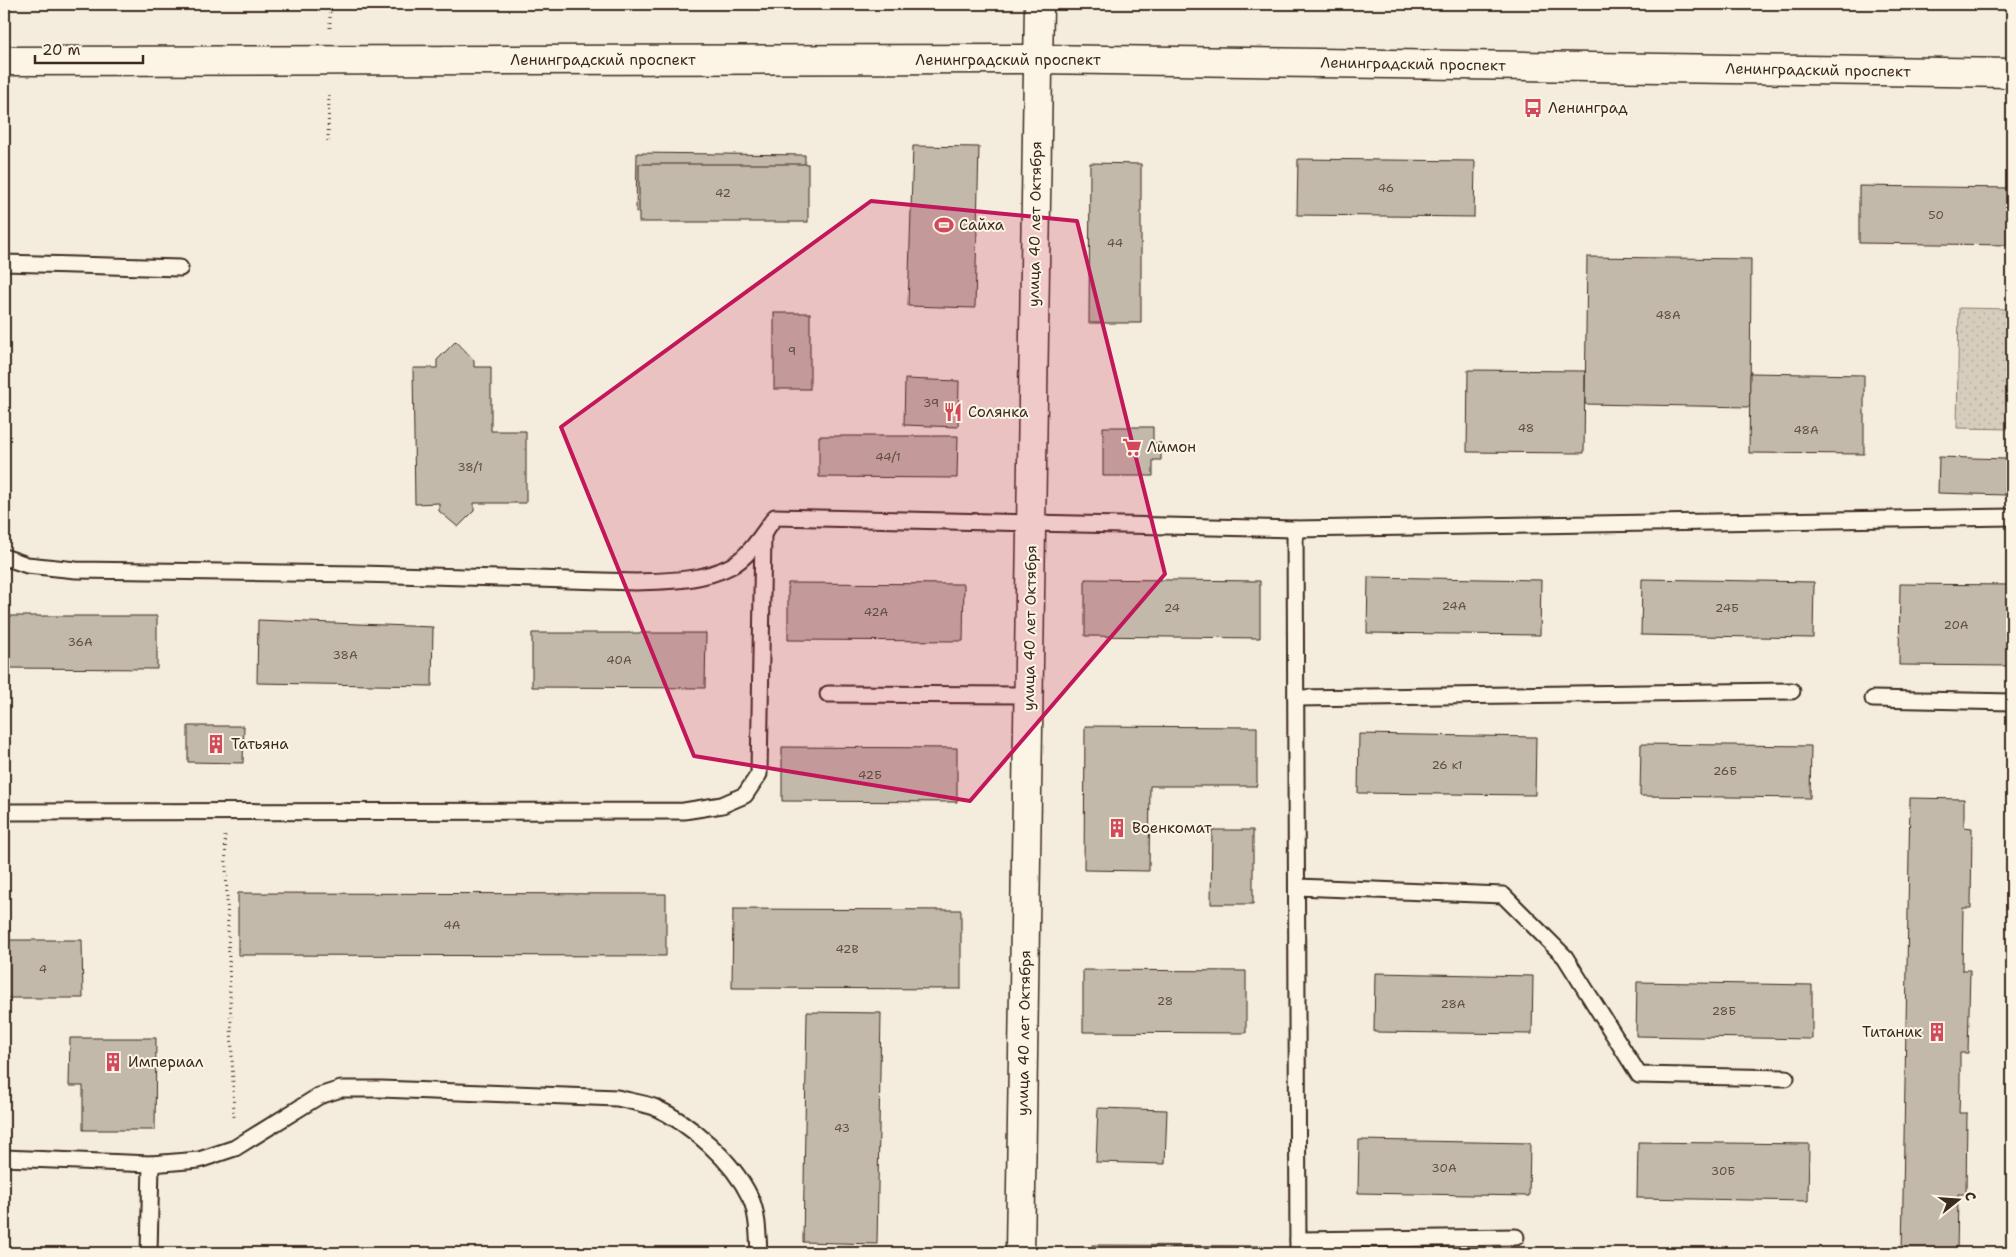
<svg xmlns="http://www.w3.org/2000/svg" width="2016" height="1257" font-family="'Shantell Sans',sans-serif">
	<defs>
		<pattern id="park-dots" width="8" height="8" patternUnits="userSpaceOnUse" patternTransform="scale(1.25)"><rect width="8" height="8" fill="#d6cdbd"/><path d="M2 2h.1M6 6h.1" fill="none" stroke="#b9b0a2" stroke-width="1.8" stroke-linecap="round"/></pattern>
	</defs>
	<rect width="100%" height="100%" fill="#f4eddd"/>
	<filter id="ink" filterUnits="userSpaceOnUse"><feTurbulence type="fractalNoise" baseFrequency=".02" numOctaves="2"/><feDisplacementMap in="SourceGraphic" scale="10" xChannelSelector="R" yChannelSelector="G"/><feConvolveMatrix kernelMatrix="1 2 1 2 8 2 1 2 1" color-interpolation-filters="sRGB"/></filter>
	<g filter="url(#ink)">
		<path fill="url(#park-dots)" stroke="#887c6e" d="M1959,308L2012,309V429L1957,428Z"/>
		<g fill="#c3b9aa" stroke="#3b2a1e">
			<path d="M913,146L979,147L975,308L908,306Z"/>
			<path d="M637,153L805,155L804,215L636,212Z"/>
			<path d="M1298,159L1475,161L1474,217L1297,215Z"/>
			<path d="M1090,163L1141,164V323H1089Z"/>
			<rect x="639" y="164" width="169" height="58"/>
			<path d="M1859,186L2012,188V245L1859,243Z"/>
			<path d="M1587,257L1751,259L1750,407L1585,404Z"/>
			<rect x="774" y="313" width="36" height="76"/>
			<path d="M456,341L474,360V367H491V431H526V503H474V511L458,527L439,511V503L415,504L413,368H437V360Z"/>
			<path d="M1468,370L1585,371L1584,453L1467,452Z"/>
			<path d="M1750,373L1864,375V454L1749,453Z"/>
			<path d="M905,379L959,381L958,427L904,425Z"/>
			<path d="M1103,427H1153V443H1161V460H1153V476H1103Z"/>
			<path d="M819,436H958L957,478L819,477Z"/>
			<path d="M1939,457L2006,459L2005,495L1938,493Z"/>
			<path d="M1368,577L1541,580L1540,635L1367,633Z"/>
			<path d="M1085,579L1260,581V638L1085,636Z"/>
			<path d="M1642,579L1814,582L1813,638L1641,635Z"/>
			<path d="M788,583L964,584L963,641L788,640Z"/>
			<path d="M1900,584L2012,585V666L1899,665Z"/>
			<path d="M4,616H157V669L4,668Z"/>
			<path d="M258,620L433,627L432,686L257,683Z"/>
			<path d="M532,633H706L705,688L532,687Z"/>
			<path d="M188,726H244L243,763L188,762Z"/>
			<path d="M1085,726L1257,727V786H1150L1149,871L1084,870Z"/>
			<path d="M1359,734L1536,737L1535,795L1358,793Z"/>
			<path d="M1641,744L1811,746L1810,798L1640,796Z"/>
			<path d="M782,747L957,748V802L782,801Z"/>
			<path d="M1910,798L1964,799V827L1972,828L1971,908H1963L1962,970H1970L1968,1053H1960V1083L1959,1113H1967L1966,1194H1958L1957,1253H1902Z"/>
			<path d="M1212,830H1253V904H1211Z"/>
			<path d="M238,893L666,894V956L238,955Z"/>
			<path d="M733,909L961,910V989L732,988Z"/>
			<path d="M4,940H82L83,998H4Z"/>
			<path d="M1083,970L1246,971V1033L1083,1032Z"/>
			<path d="M1375,973L1533,976L1532,1034L1374,1032Z"/>
			<path d="M1637,982L1812,985V1039L1636,1036Z"/>
			<path d="M807,1012L881,1013L877,1244L803,1242Z"/>
			<path d="M70,1038H156L155,1130H83V1086H69Z"/>
			<path d="M1098,1108L1167,1110L1165,1164L1096,1162Z"/>
			<path d="M1359,1140L1530,1143L1529,1196L1358,1193Z"/>
			<path d="M1638,1142L1809,1144L1808,1201L1637,1198Z"/>
			<path d="M1092,1245L1263,1246V1253H1092Z"/>
			<path d="M4,1248L72,1249V1253H4Z"/>
		</g>
		<g fill="none" stroke-linecap="round" stroke-linejoin="round">
			<g stroke="#3b2a1e" stroke-width="19">
				<g id="service">
					<path d="M4,263L180,268"/>
					<path d="M1295,529L1298,1253"/>
					<path d="M4,557L27,565L76,570L361,574L636,582C667,581 703,581 731,566C748,558 764,532 775,517L1295,529L2012,517"/>
					<path d="M828,694L1029,695"/>
					<path d="M1296,698L1792,691"/>
					<path d="M1873,699L2012,702"/>
					<path d="M4,812L684,811L722,805L745,795L759,774L763,534"/>
					<path d="M1297,887L1503,895L1565,957L1639,1075L1786,1078"/>
					<path d="M4,1158L151,1164L149,1253"/>
					<path d="M151,1164L199,1160L235,1148L319,1096L341,1089H381L617,1098C629,1101 642,1103 654,1107C690,1123 733,1161 750,1197C758,1213 758,1236 759,1253"/>
					<path d="M1298,1240L1516,1237"/>
				</g>
			</g>
			<g stroke="#3b2a1e" stroke-width="31">
				<path id="minor" d="M1020,1253L1039,4"/>
			</g>
			<g stroke="#3b2a1e" stroke-width="31">
				<path id="secondary" d="M4,61L1038,59L2012,73"/>
			</g>
			<g stroke="#3b2a1e" stroke-width="3" stroke-dasharray="1 4" stroke-linecap="butt">
				<path d="M1751,4V12"/>
				<path d="M330,28V4"/>
				<path d="M328,141L329,92"/>
				<path d="M225,836L234,1117"/>
			</g>
			<use href="#service" stroke="#fcf5e5" stroke-width="15"/>
			<use href="#minor" stroke="#fcf5e5" stroke-width="28"/>
			<use href="#secondary" stroke="#fcf5e5" stroke-width="28"/>
		</g>
	</g>
	<path fill="#c2185b" fill-opacity="0.2" stroke="#c2185b" stroke-width="4" stroke-linejoin="round" d="M871,201L1077,221L1165,574L970,801L694,756L561,427Z"/>
	<defs>
		<g id="bus-bare" transform="scale(1.5)"><path d="M-5-6H5V4H4V6H2V4H-2V6H-4V4H-5ZM-3.5-4V0h7V-4ZM-3.5 1.2v1.5H-2V1.2ZM2 1.2v1.5H3.5V1.2Z" fill="#d1495b" stroke="#fcf5e5" stroke-width="2.5" paint-order="stroke"/></g>
		<g id="stadium-bare" transform="scale(1.5)"><path d="M0-5a6.5 5 0 1 0 0 10a6.5 5 0 1 0 0-10ZM-3.5-1.8h7v3.6h-7Z" fill="#d1495b" stroke="#fcf5e5" stroke-width="2.5" paint-order="stroke"/></g>
		<g id="restaurant-bare" transform="scale(1.5)"><path d="M-5-6h1v4h1v-4h1v4h1v-4h1v5L-1.5 .5V6h-2V.5L-5-1ZM5-6V6H3V1.5H1.5Q1.5-4 5-6Z" fill="#d1495b" stroke="#fcf5e5" stroke-width="2.5" paint-order="stroke"/></g>
		<g id="supermarket-bare" transform="scale(1.5)"><path d="M-6-5.5h2.5l.6 2H6L4.5 2H-2.5L-4.4-4H-6ZM-1.5 3.2a1.3 1.3 0 1 0 .1 0ZM3 3.2a1.3 1.3 0 1 0 .1 0Z" fill="#d1495b" stroke="#fcf5e5" stroke-width="2.5" paint-order="stroke"/></g>
		<g id="building-bare" transform="scale(1.5)"><path d="M-4-6H4V6H1V3H-1V6H-4ZM-2.5-4.3h1.7v1.8h-1.7ZM.8-4.3h1.7v1.8H.8ZM-2.5-1h1.7V.8h-1.7ZM.8-1h1.7V.8H.8Z" fill="#d1495b" stroke="#fcf5e5" stroke-width="2.5" paint-order="stroke"/></g>
	</defs>
	<g fill-rule="evenodd">
		<use href="#bus-bare" x="1533" y="108"/>
		<use href="#stadium-bare" x="944" y="225"/>
		<use href="#restaurant-bare" x="953" y="412"/>
		<use href="#supermarket-bare" x="1132" y="447"/>
		<use href="#building-bare" x="216" y="744"/>
		<use href="#building-bare" x="1117" y="828"/>
		<use href="#building-bare" x="1937" y="1032"/>
		<use href="#building-bare" x="113" y="1062"/>
	</g>
	<g text-anchor="middle" stroke-width="4" stroke-linejoin="round" paint-order="stroke">
		<g font-size="12" fill="#5d4e41">
			<text x="1386" y="192">46</text>
			<text x="723" y="197">42</text>
			<text x="1936" y="219">50</text>
			<text x="1115" y="247">44</text>
			<text x="1668" y="319">48А</text>
			<text x="792" y="355">9</text>
			<text x="931" y="407">39</text>
			<text x="1526" y="432">48</text>
			<text x="1806" y="434">48А</text>
			<text x="888" y="461">44/1</text>
			<text x="470" y="471">38/1</text>
			<text x="1454" y="610">24А</text>
			<text x="1172" y="612">24</text>
			<text x="1727" y="612">24Б</text>
			<text x="876" y="616">42А</text>
			<text x="1956" y="629">20А</text>
			<text x="80" y="646">36А</text>
			<text x="345" y="659">38А</text>
			<text x="619" y="664">40А</text>
			<text x="1447" y="769">26 к1</text>
			<text x="1725" y="775">26Б</text>
			<text x="870" y="779">42Б</text>
			<text x="452" y="929">4А</text>
			<text x="847" y="953">42В</text>
			<text x="43" y="973">4</text>
			<text x="1165" y="1005">28</text>
			<text x="1453" y="1008">28А</text>
			<text x="1724" y="1015">28Б</text>
			<text x="842" y="1132">43</text>
			<text x="1444" y="1172">30А</text>
			<text x="1723" y="1175">30Б</text>
		</g>
		<g font-size="15" fill="#3b2a1e" stroke="#fcf5e5">
			<text x="603" y="65">Ленинградский проспект</text>
			<text x="1008" y="65">Ленинградский проспект</text>
			<text transform="translate(1413 64) rotate(1)" y="5">Ленинградский проспект</text>
			<text transform="translate(1818 70) rotate(1)" y="5">Ленинградский проспект</text>
			<text transform="translate(1035 224) rotate(-89)" y="5">улица 40 лет Октября</text>
			<text transform="translate(1030 628) rotate(-89)" y="5">улица 40 лет Октября</text>
			<text transform="translate(1024 1033) rotate(-89)" y="5">улица 40 лет Октября</text>
		</g>
		<g font-size="15" fill="#3b2a1e" stroke="#fcf5e5" text-anchor="start">
			<text x="1548" y="113">Ленинград</text>
			<text x="959" y="230">Сайха</text>
			<text x="968" y="417">Солянка</text>
			<text x="1147" y="452">Лимон</text>
			<text x="231" y="749">Татьяна</text>
			<text x="1132" y="833">Военкомат</text>
			<text x="1922" y="1037" text-anchor="end">Титаник</text>
			<text x="128" y="1067">Империал</text>
		</g>
	</g>
	<rect width="2016" height="1257" fill="none" stroke="#fcf5e5" stroke-width="20"/>
	<rect x="10" y="10" width="1996" height="1237" fill="none" stroke="#3b2a1e" stroke-width="2" filter="url(#ink)"/>
	<g transform="translate(1958 1200) rotate(73)" stroke="#fcf5e5" stroke-width="4" paint-order="stroke">
	<path d="M0-4L9 19L0 12L-9 19Z" fill="#3b2a1e"/>
	<text y="-8" font-size="14" font-weight="bold" text-anchor="middle" fill="#3b2a1e">С</text>
	</g>
	<path d="M35 55v8h108v-8" fill="none" stroke="#3b2a1e" stroke-width="2.5"/>
	<text x="42" y="55" font-size="15" fill="#3b2a1e" stroke="#fcf5e5" stroke-width="4" paint-order="stroke">20 m</text>
</svg>
